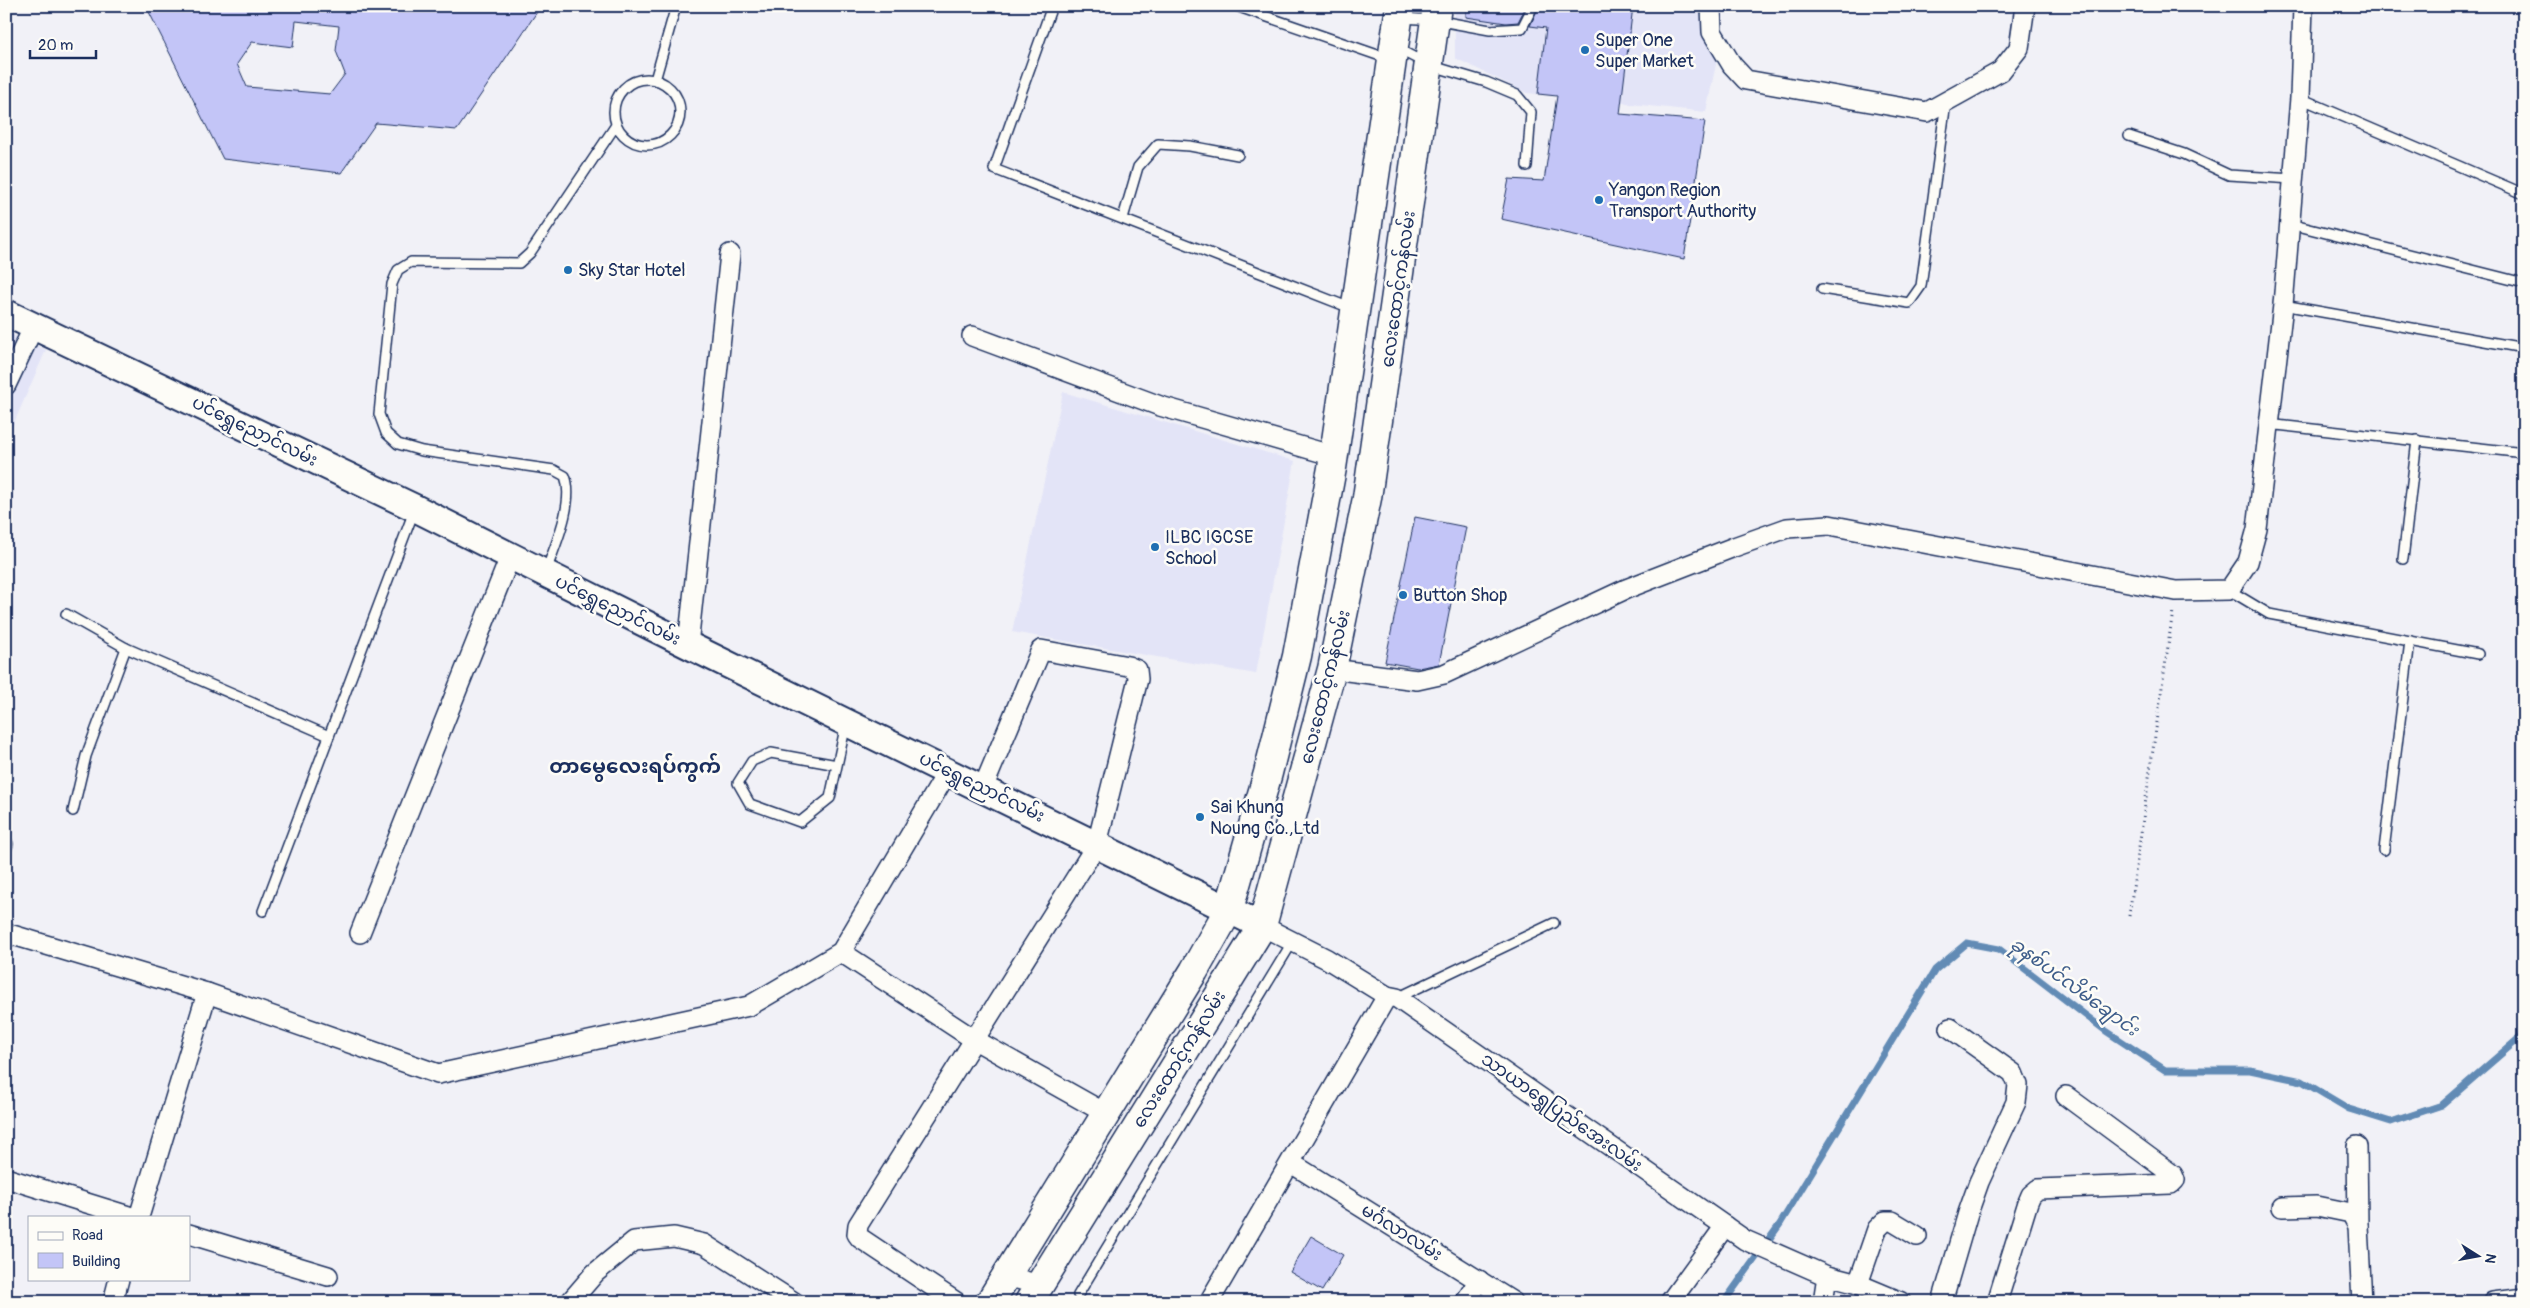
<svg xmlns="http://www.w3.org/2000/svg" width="2530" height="1308" font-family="Pangolin,'Noto Sans Myanmar',sans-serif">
	<rect width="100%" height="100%" fill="#f1f1f7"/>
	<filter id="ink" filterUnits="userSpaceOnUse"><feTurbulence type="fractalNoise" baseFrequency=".02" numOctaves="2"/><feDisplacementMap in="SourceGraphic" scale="10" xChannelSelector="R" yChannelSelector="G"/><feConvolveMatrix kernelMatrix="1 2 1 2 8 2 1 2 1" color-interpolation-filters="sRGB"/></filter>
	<g filter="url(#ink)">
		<g fill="#e3e4f7">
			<path d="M1455,6H1724L1716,64L1706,112L1527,93L1455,58Z"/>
			<path d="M6,332L46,350L6,441Z"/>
			<path d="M1063,392L1295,461L1256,674L1012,632Z"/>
		</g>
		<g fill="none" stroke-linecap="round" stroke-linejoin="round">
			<path stroke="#628bb5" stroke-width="7" d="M1724,1302L1780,1224L1935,970L1967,943L1999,949L2106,1031L2165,1070H2250L2302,1081L2349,1109L2391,1122L2442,1105L2524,1034"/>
		</g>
		<g fill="#c3c5f7" stroke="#1b2f5e" fill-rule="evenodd">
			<path d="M146,6H541L457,130L376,123L341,173L223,159ZM296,21L339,26L336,51L345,74L330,94L247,87L237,64L252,42L293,47Z"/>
			<path d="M1466,6H1526L1518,22L1506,23L1466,17Z"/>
			<path d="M1539,6H1633L1620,114L1705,121L1684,259L1501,219L1509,179L1544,181L1557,96L1538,94L1546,28L1530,26Z"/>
			<path d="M1415,517L1466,527L1439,664L1418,668L1385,662Z"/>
			<path d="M1311,1236L1343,1255L1322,1291L1290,1272Z"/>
		</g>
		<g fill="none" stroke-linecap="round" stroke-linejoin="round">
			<g stroke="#1b2f5e" stroke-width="12">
				<g id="lane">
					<path d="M1052,6L994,169L1353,309"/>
					<path d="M1236,6L1389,59"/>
					<path d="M1402,18L1435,20L1490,30L1522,28L1533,6"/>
					<path d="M1396,48L1429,65L1486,82L1517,95L1531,112L1527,166"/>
					<circle cx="647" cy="112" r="33"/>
					<path d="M655,80L676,6"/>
					<path d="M2300,98L2524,194"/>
					<path d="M2129,136L2184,154L2229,175L2293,179"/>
					<path d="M1123,218L1138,167L1158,144L1190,146L1238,155"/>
					<path d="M2290,224L2524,283"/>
					<path d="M1822,289L1909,303L1921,286L1946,102"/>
					<path d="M2283,305L2524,348"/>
					<path d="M2268,424L2524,453"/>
					<path d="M2403,559L2417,440"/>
					<path d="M546,571C555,546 575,502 565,476L554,470L422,451L398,444L386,433L379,414L392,284L398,270L411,262L519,263L530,253L616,125"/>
					<path d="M2229,590L2269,614L2478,654"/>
					<path d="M66,614L126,648L329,736"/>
					<path d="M837,765L771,753L752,761L738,783L750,804L800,822L830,798L846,724"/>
					<path d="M73,811L86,756L126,648"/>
					<path d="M6,839L8,844L6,850"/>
					<path d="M2384,850L2410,641"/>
					<path d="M263,911L414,511"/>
					<path d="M1397,998L1554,923"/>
					<path d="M1078,1295L1293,941"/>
				</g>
			</g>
			<g stroke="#1b2f5e" stroke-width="22">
				<g id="street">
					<path d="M1711,6L1712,32L1732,65L1746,80L1927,112L2001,71L2019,48L2025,6"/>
					<path d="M972,336L1160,406L1334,456"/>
					<path d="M6,385L34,326"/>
					<path d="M688,645L730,254"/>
					<path d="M1332,669L1417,680L1444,674L1626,589L1734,547L1787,528L1829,525L2176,591L2229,590L2248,562L2257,529L2283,305L2300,98L2303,6"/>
					<path d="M1262,926L1327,959L1387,996L1397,998L1745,1240L1827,1276L1858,1284L1901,1302"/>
					<path d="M6,933L207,993L438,1074L749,1006L841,952L948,771"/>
					<path d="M360,933L510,557"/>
					<path d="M841,952L975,1040L1105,1113"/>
					<path d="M2357,1146L2358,1226"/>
					<path d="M1291,1163L1513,1302"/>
					<path d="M6,1178L132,1217"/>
					<path d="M2282,1207L2317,1206L2351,1213L2358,1226L2362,1302"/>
					<path d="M139,1217L207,993"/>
					<path d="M189,1234L328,1276"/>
					<path d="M1007,1276L1039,1285"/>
					<path d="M1858,1284L1877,1229L1885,1221H1892L1917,1236"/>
					<path d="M113,1302L119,1279"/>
					<path d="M570,1302L595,1273L634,1241L674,1237L704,1244L794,1302"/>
					<path d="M956,1302L860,1238L857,1234L858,1225L1097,844L1138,679L1137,670L1128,666L1041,650L983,788"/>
					<path d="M1209,1302L1387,996"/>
					<path d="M1465,1302L1479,1280"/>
					<path d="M1670,1302L1725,1226"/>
					<path d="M1823,1302L1827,1276"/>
					<path d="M1942,1302L1968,1213L1979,1182L2016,1102L2018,1085L2013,1073L1950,1028"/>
					<path d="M1997,1302L2028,1202L2031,1195L2038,1189L2171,1184L2175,1180L2173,1175L2066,1096"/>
					<path d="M2493,1302L2524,1298"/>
				</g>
			</g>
			<g stroke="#1b2f5e" stroke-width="30">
				<path id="secondary" d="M6,313L415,508L688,645L1262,926"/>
			</g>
			<g stroke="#1b2f5e" stroke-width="31">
				<g id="primary">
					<path d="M990,1302L1194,971L1229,909L1268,773L1297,656L1332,468L1400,6"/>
					<path d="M1029,1302L1262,926L1332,669L1367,498L1437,6"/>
				</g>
			</g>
			<path stroke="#1b2f5e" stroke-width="3" stroke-dasharray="1 4" stroke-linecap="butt" d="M2129,916L2173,611"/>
			<use href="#lane" stroke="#fdfcf7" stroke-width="9"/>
			<use href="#street" stroke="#fdfcf7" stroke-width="19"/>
			<use href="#secondary" stroke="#fdfcf7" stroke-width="26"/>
			<use href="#primary" stroke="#fdfcf7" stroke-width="28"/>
		</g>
	</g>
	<g fill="#1f6fb2" stroke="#fdfcf7" stroke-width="2">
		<circle cx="1585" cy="50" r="5"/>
		<circle cx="1599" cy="200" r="5"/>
		<circle cx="568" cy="270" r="5"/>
		<circle cx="1155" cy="547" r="5"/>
		<circle cx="1403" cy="595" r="5"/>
		<circle cx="1200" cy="817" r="5"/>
	</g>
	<g text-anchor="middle" stroke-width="5" stroke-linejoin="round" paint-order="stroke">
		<g font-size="18" fill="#1b2f5e" stroke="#fdfcf7" text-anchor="start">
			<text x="1595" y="46">Super One<tspan x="1595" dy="21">Super Market</tspan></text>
			<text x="1609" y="196">Yangon Region<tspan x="1609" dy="21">Transport Authority</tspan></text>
			<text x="578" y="276">Sky Star Hotel</text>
			<text x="1165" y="543">ILBC IGCSE<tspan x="1165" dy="21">School</tspan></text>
			<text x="1413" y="601">Button Shop</text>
			<text x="1210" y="813">Sai Khung<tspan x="1210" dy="21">Noung Co.,Ltd</tspan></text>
		</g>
		<g font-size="18" fill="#1b2f5e" stroke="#fdfcf7">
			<text transform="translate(1398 289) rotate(-82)" y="6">လေးထောင့်ကန်လမ်း</text>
			<text transform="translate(255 431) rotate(26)" y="6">ပင်ရွှေညောင်လမ်း</text>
			<text transform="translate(618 610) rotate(26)" y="6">ပင်ရွှေညောင်လမ်း</text>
			<text transform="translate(1325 687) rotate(-76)" y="6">လေးထောင့်ကန်လမ်း</text>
			<text transform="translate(982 787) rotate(26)" y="6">ပင်ရွှေညောင်လမ်း</text>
			<text transform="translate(1179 1059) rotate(-58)" y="6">လေးထောင့်ကန်လမ်း</text>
			<text transform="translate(1562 1112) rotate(35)" y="6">သာယာရွှေပြည်အေးလမ်း</text>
			<text transform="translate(1402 1232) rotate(32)" y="6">မင်္ဂလာလမ်း</text>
		</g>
		<g font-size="19" font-style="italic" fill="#3e5d8a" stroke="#fdfcf7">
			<text transform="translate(2075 986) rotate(36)" y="7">ခုနစ်ပင်လိမ်ချောင်း</text>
		</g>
		<g font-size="20" font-weight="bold" fill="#1b2f5e" stroke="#fdfcf7">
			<text x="635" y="773">တာမွေလေးရပ်ကွက်</text>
		</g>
	</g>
	<rect width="2530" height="1308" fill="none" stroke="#fdfcf7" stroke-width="25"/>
	<rect x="12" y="12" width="2505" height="1283" fill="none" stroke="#1b2f5e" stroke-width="2" filter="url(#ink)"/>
	<rect x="28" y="1216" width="162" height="65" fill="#fdfcf7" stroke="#a3aaba"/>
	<rect x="38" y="1232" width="25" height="8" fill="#fdfcf7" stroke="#a3aaba"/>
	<text x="72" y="1240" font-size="15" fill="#1b2f5e">Road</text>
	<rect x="38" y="1253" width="25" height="15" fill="#c3c5f7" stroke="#a3aaba"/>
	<text x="72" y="1266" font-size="15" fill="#1b2f5e">Building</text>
	<g transform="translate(2478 1256) rotate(101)" stroke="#fdfcf7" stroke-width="4" paint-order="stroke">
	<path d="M0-4L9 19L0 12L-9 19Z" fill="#1b2f5e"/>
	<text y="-8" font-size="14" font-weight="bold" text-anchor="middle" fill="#1b2f5e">N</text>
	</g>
	<path d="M30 50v8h66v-8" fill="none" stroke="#1b2f5e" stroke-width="2.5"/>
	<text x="38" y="50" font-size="15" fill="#1b2f5e" stroke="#fdfcf7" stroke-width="4" paint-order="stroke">20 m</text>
</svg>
